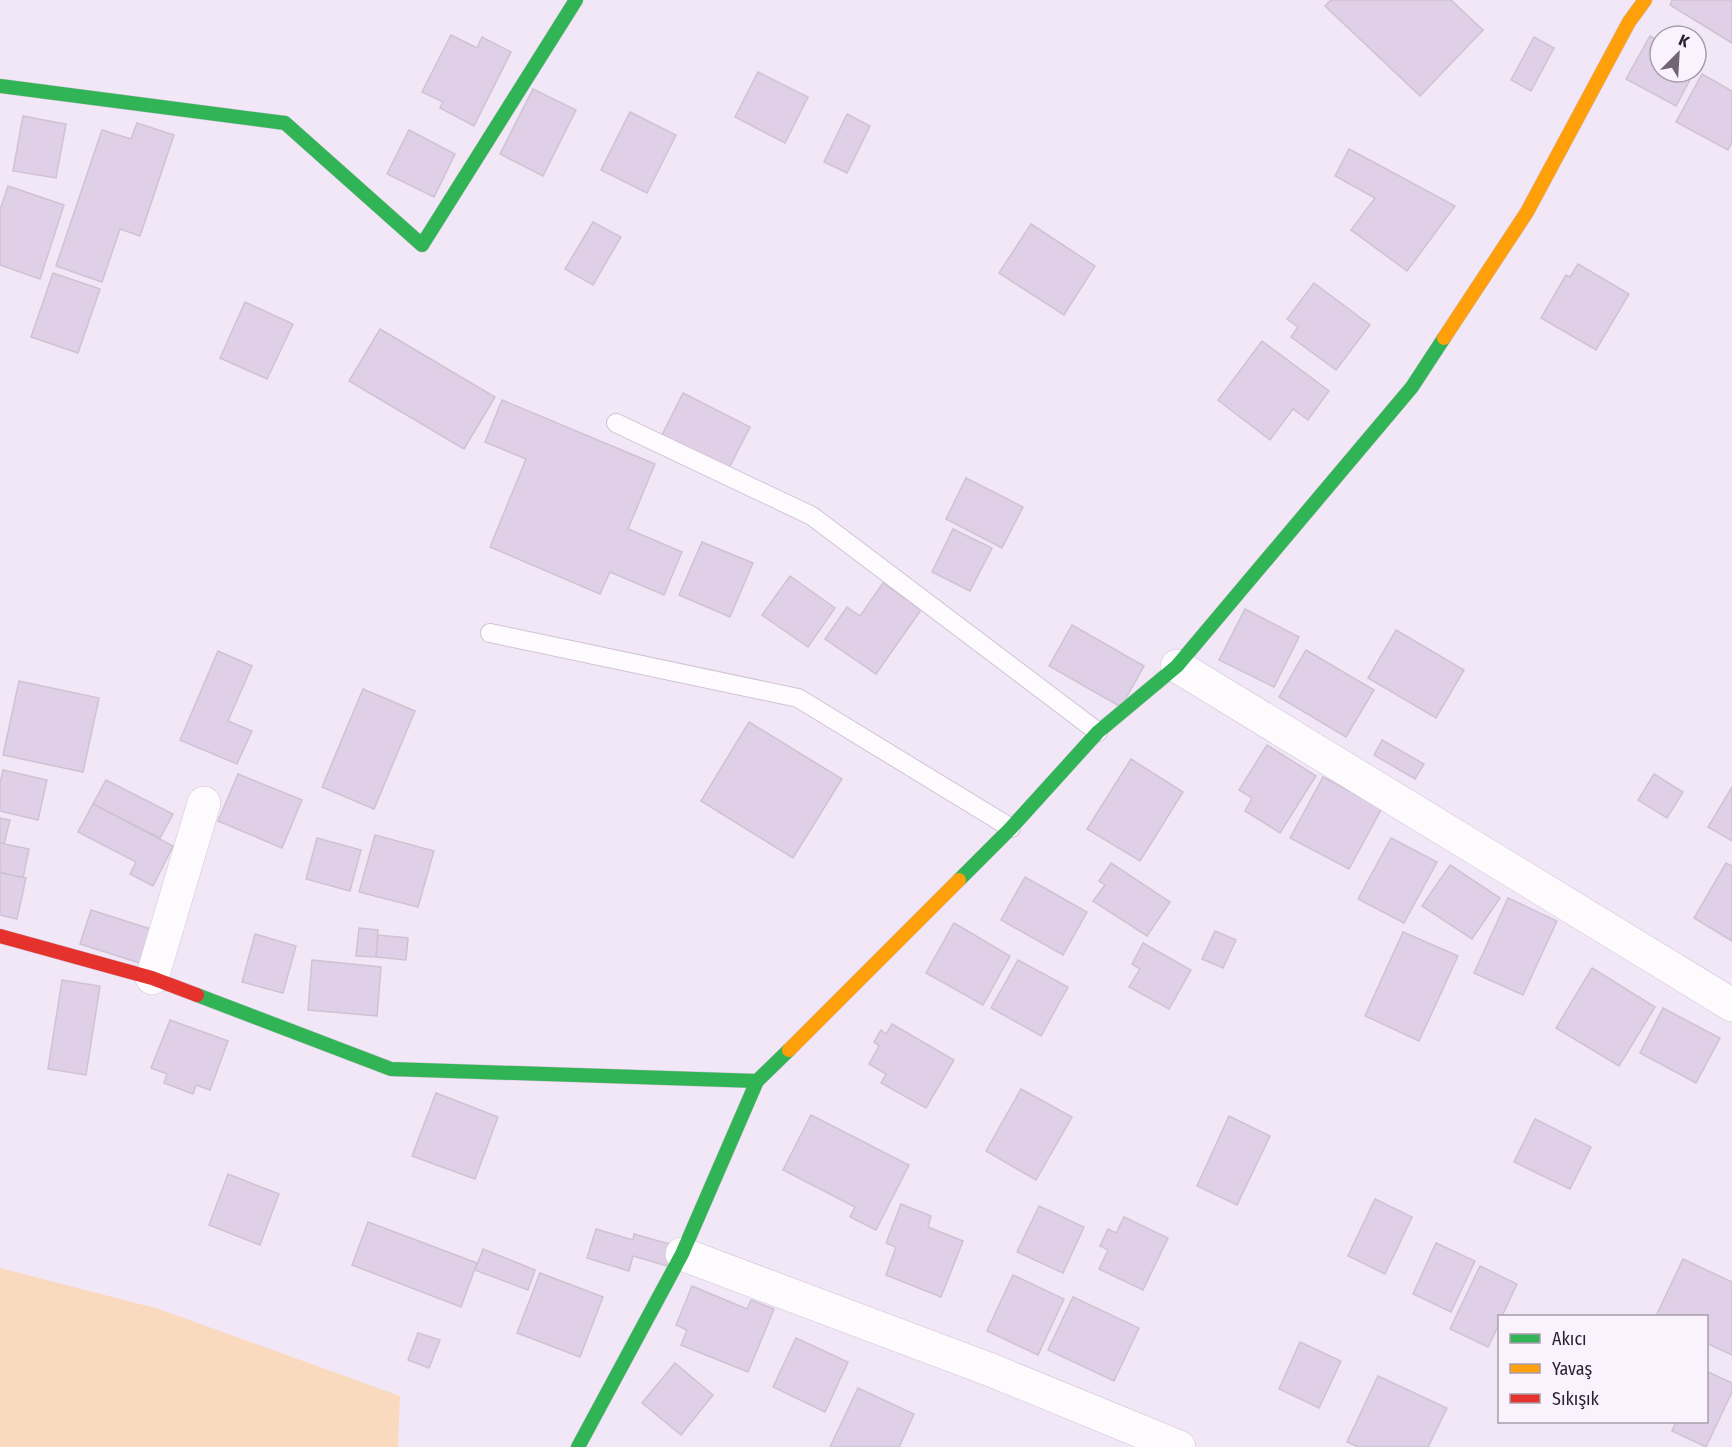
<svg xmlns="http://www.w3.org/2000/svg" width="1732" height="1447" font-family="'Fira Sans Condensed',sans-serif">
	<rect width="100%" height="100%" fill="#f2e7f7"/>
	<path fill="#f9dabe" d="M0,1268L159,1309L400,1396L398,1447H0Z"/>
	<g fill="#e0d0e7" stroke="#cec3d3" stroke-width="1.5">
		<path d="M1331,0H1451L1483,30L1420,96L1325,6Z"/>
		<path d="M1672,0H1732V43L1670,5Z"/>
		<path d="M451,35L477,48L482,37L511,52L474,126L440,108L443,102L422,92Z"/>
		<path d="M1650,36L1660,42V72H1694L1676,106L1626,79Z"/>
		<path d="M1534,37L1554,48L1531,91L1511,80Z"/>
		<path d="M758,72L808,97L785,143L735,117Z"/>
		<path d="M1702,74L1732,91V142L1728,150L1676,122Z"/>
		<path d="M533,89L576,110L543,176L500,154Z"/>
		<path d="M630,112L676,135L647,193L601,170Z"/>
		<path d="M847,114L870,126L847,173L824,162Z"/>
		<path d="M23,116L66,124L56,178L13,171Z"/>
		<path d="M137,123L174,135L140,236L120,229L102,282L56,266L102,130L131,139Z"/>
		<path d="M409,130L455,154L434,197L387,174Z"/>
		<path d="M1349,149L1455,206L1407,271L1351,230L1375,198L1335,176Z"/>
		<path d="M8,186L64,205L40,279L0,265V210Z"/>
		<path d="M593,222L621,237L593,285L565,269Z"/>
		<path d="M1031,224L1095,266L1064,315L999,273Z"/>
		<path d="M1578,264L1629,294L1596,350L1541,318L1566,275L1570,277Z"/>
		<path d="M53,273L100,289L78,353L31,337Z"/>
		<path d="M1314,283L1370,325L1336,370L1291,337L1298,327L1287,319Z"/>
		<path d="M245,302L293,324L267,379L220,358Z"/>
		<path d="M380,329L495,397L464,449L349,381Z"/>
		<path d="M1262,341L1329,391L1308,420L1293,409L1270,440L1218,400Z"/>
		<path d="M683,393L750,427L728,470L661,437Z"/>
		<path d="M502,400L655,464L628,529L682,552L664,595L610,572L600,594L490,547L526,459L485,442Z"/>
		<path d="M966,478L1023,507L1002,548L946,519Z"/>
		<path d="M953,529L992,548L970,591L932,572Z"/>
		<path d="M702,542L753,563L730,617L679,595Z"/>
		<path d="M790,576L835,608L808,647L762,615Z"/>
		<path d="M883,583L921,610L876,674L825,639L847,607L860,616Z"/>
		<path d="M1245,609L1299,637L1274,687L1219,660Z"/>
		<path d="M1072,625L1144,666L1121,707L1049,666Z"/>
		<path d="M1396,630L1464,670L1436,718L1368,678Z"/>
		<path d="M1306,650L1374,690L1346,737L1279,697Z"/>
		<path d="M218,651L252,666L228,721L252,731L237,764L180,740Z"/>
		<path d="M19,681L99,698L83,772L3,755Z"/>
		<path d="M363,689L415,711L374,809L322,787Z"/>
		<path d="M749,722L842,779L793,858L701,801Z"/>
		<path d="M1382,740L1424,764L1415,779L1374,755Z"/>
		<path d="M1267,745L1316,776L1280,833L1245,811L1252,798L1239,790Z"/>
		<path d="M1131,759L1183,792L1140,861L1087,829Z"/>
		<path d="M3,770L47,780L38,820L0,811V783Z"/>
		<path d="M238,774L302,800L282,848L218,821Z"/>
		<path d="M1654,774L1683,792L1667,818L1638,800Z"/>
		<path d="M1323,777L1382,808L1349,869L1290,838Z"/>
		<path d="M106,780L173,814L160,838L93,804Z"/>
		<path d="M1732,787V841L1708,827Z"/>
		<path d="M93,804L173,846L153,886L130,874L136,862L78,832Z"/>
		<path d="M0,818L10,820L4,844L0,843Z"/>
		<path d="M375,835L434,851L418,907L359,892Z"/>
		<path d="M317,838L361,850L350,891L306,879Z"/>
		<path d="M1391,838L1437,862L1404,923L1358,899Z"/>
		<path d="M0,843L29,849L23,878L0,872Z"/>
		<path d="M1111,863L1170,902L1147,936L1093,901L1105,885L1099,881Z"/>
		<path d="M1726,863L1732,866V941L1694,918Z"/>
		<path d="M1450,865L1500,898L1472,939L1422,906Z"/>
		<path d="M0,873L26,878L17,919L0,915Z"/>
		<path d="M1025,877L1087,912L1063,955L1001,920Z"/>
		<path d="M1508,898L1557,921L1523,995L1474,973Z"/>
		<path d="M91,910L157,931L146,965L80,944Z"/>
		<path d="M954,923L1010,956L983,1005L926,973Z"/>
		<path d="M359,928L378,930L376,957L356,956Z"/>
		<path d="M1215,931L1236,940L1223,968L1202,959Z"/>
		<path d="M1403,932L1458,956L1419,1041L1365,1016Z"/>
		<path d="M255,934L296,946L283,993L242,982Z"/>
		<path d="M378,935L408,938L406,960L376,957Z"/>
		<path d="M1143,943L1191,970L1169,1009L1129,987L1140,969L1132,964Z"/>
		<path d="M312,960L381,967L377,1016L308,1010Z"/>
		<path d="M1018,960L1068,987L1041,1036L991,1008Z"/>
		<path d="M1592,968L1655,1007L1619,1066L1556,1028Z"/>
		<path d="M62,980L100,986L86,1075L48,1069Z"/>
		<path d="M1663,1008L1720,1038L1696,1083L1640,1053Z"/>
		<path d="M170,1020L228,1041L210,1090L196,1085L193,1094L164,1083L167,1074L151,1068Z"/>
		<path d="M892,1024L954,1060L926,1108L881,1083L886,1074L869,1064L879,1046L874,1042L881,1030L886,1034Z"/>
		<path d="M1021,1089L1072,1117L1036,1180L986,1151Z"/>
		<path d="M436,1093L498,1117L475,1179L412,1156Z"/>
		<path d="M811,1115L909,1165L876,1230L850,1217L855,1207L783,1170Z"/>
		<path d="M1229,1116L1270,1136L1237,1205L1197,1186Z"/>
		<path d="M1535,1119L1591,1147L1570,1189L1514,1162Z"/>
		<path d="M228,1174L279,1194L260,1245L209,1225Z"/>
		<path d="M1375,1199L1412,1217L1385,1274L1348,1256Z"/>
		<path d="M901,1204L931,1216L928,1227L963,1241L941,1297L886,1275L896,1247L886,1243Z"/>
		<path d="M1039,1206L1084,1227L1063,1273L1017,1252Z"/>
		<path d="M1124,1217L1168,1238L1143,1290L1099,1269L1108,1250L1100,1246L1108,1229L1116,1233Z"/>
		<path d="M368,1222L477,1263L461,1307L352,1265Z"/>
		<path d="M596,1229L633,1240L634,1234L694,1251L688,1272L633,1256L629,1271L587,1258Z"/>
		<path d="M1436,1243L1475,1261L1451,1312L1413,1294Z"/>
		<path d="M483,1249L535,1270L528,1290L475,1270Z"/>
		<path d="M1683,1259L1732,1282V1355L1706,1343V1316H1656Z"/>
		<path d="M1480,1266L1517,1284L1502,1316H1500V1322L1488,1347L1450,1329Z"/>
		<path d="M540,1273L603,1297L580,1357L517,1333Z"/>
		<path d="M1013,1275L1064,1299L1038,1355L987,1331Z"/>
		<path d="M692,1286L747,1309L751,1300L774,1309L748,1372L681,1345L687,1330L676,1325Z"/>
		<path d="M1073,1297L1139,1328L1114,1381L1048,1350Z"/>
		<path d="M418,1333L440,1340L429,1368L408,1360Z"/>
		<path d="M796,1338L848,1362L825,1412L773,1387Z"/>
		<path d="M1300,1342L1341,1361L1319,1408L1279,1389Z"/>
		<path d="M675,1363L713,1395L681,1435L642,1403Z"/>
		<path d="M1706,1371L1732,1383V1392L1706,1447L1672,1431L1676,1422H1706Z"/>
		<path d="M1378,1376L1447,1408L1428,1447H1358L1347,1442Z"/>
		<path d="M858,1388L914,1414L899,1447H830Z"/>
	</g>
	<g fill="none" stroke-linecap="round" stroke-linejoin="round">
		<g stroke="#cfc3d4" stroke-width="20">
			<g id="lane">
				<path d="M616,423L812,516L1098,732"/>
				<path d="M490,633L798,698L1011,828"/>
			</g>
		</g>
		<g stroke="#cfc3d4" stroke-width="34">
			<g id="street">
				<path d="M1177,666L1732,1005"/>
				<path d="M152,978L204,803"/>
				<path d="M682,1254L991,1370L1179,1447"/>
			</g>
		</g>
		<g stroke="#cfc3d4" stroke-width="15">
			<g id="fast">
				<path d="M0,86L285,123L422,245L576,0"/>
				<path d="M959,880L1011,828L1098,732L1177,666L1412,387L1444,338"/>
				<path d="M197,995L391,1069L757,1081"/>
				<path d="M578,1447L682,1254L757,1081L789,1050"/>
			</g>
		</g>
		<g stroke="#cfc3d4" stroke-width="15">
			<g id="slow">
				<path d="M1444,338L1527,212L1629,22L1645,0"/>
				<path d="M789,1050L959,880"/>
			</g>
		</g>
		<g stroke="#cfc3d4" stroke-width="15">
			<path id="jam" d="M0,936L152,978L197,995"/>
		</g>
		<use href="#lane" stroke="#fdfbfe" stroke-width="18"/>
		<use href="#street" stroke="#fdfbfe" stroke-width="33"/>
		<use href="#fast" stroke="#30b455" stroke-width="14"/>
		<use href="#slow" stroke="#ff9f0a" stroke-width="14"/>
		<use href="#jam" stroke="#e5322d" stroke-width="14"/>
	</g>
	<rect x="1498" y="1315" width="210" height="108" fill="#faf3fd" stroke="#a89eab" stroke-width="1.5"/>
	<rect x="1510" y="1334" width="30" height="9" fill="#30b455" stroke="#a89eab" stroke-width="1.5"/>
	<text x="1552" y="1345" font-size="18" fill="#2c1f31">Akıcı</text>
	<rect x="1510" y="1364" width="30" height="9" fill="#ff9f0a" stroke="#a89eab" stroke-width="1.5"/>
	<text x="1552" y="1375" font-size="18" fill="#2c1f31">Yavaş</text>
	<rect x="1510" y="1394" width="30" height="9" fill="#e5322d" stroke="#a89eab" stroke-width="1.5"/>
	<text x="1552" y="1405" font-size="18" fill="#2c1f31">Sıkışık</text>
	<g transform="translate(1678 54) rotate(24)"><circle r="28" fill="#faf3fd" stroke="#a89eab" stroke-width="1.5"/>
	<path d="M0-4.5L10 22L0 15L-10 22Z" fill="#716576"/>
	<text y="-9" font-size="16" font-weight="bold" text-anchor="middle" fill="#2c1f31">K</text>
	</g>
</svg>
